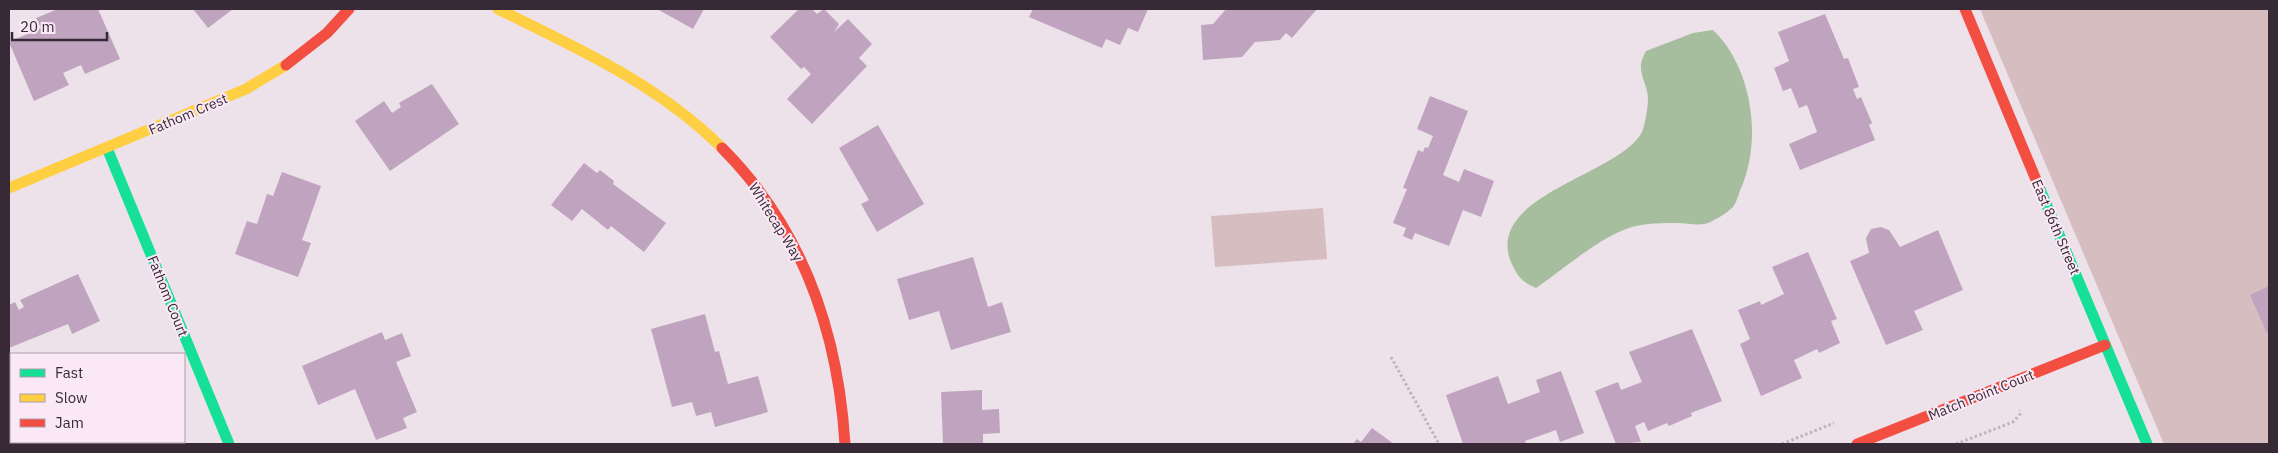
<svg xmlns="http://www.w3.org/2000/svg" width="2278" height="453" font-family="'IBM Plex Sans',sans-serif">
	<rect width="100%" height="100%" fill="#ede2ea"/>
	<g fill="#d5bdc0">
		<path d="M1980,9H2269V444H2164Z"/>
		<path d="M1323,208L1327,259L1215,267L1211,216Z"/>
	</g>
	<path fill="#a6be9d" d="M1713,30C1752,67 1762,138 1742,186C1739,192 1737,202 1733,207C1728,212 1720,217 1714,220C1703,228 1690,223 1677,223C1663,223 1646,223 1632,227C1599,237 1564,269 1536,288C1521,282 1517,275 1511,262C1484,195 1620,175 1642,132C1645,125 1648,107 1648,99C1648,87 1640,77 1641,65C1641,61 1644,55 1646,51L1693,33Z"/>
	<g fill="#c0a4bf">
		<path d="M58,9H98L120,59L85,74L81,65L63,73L69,85L34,101L9,42L41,28L36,18Z"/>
		<path d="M193,9H233L208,28Z"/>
		<path d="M657,9H704L693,29Z"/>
		<path d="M799,9H812L817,14L824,9L839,24L834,32L848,19L872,44L859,58L867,66L812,124L787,99L811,74L804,67L801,69L770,37Z"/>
		<path d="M1033,9H1148L1138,32L1128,28L1120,45L1106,39L1102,48L1029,17Z"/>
		<path d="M1226,9H1317L1292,38L1286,33L1280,40L1255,42L1242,57L1203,60L1201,25L1213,24Z"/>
		<path d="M1825,14L1844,59L1848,58L1859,87L1853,89L1857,99L1861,97L1872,123L1869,125L1875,140L1800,170L1789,144L1817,132L1807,105L1799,108L1791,88L1783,91L1774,68L1789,61L1778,32Z"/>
		<path d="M432,84L459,124L390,171L355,121L384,101L392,113L401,107L399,103Z"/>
		<path d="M1430,96L1468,111L1443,175L1459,182L1464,169L1494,181L1481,217L1463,210L1449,246L1415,233L1412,240L1403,236L1406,228L1393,223L1407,189L1403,188L1418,150L1423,152L1425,147L1428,148L1433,136L1417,129Z"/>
		<path d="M878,125L924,204L877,232L861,204L869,200L839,148Z"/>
		<path d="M584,163L597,173L600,170L614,181L613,184L666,223L644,252L611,226L608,230L582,209L572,221L551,205Z"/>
		<path d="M282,172L321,186L302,240L311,243L298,277L235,254L247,221L257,224L267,194L273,196Z"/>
		<path d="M1881,227L1889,230L1900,247L1938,230L1963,290L1914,311L1923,330L1886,345L1850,261L1869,253L1866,238L1871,229Z"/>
		<path d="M1808,252L1837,319L1831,321L1840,343L1819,353L1817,349L1794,360L1802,378L1761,396L1740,344L1750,339L1738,310L1760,301L1761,305L1784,294L1772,267Z"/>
		<path d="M973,257L988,307L1002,302L1011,332L951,350L939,311L909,320L897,279Z"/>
		<path d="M78,274L100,321L72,334L68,324L9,348V305L15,302L19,310L24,307L20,300Z"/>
		<path d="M2269,286V331L2267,333L2250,295Z"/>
		<path d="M705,314L715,352L719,351L728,384L758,376L768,412L715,427L711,412L696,416L692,402L672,407L651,329Z"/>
		<path d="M1692,329L1722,401L1691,413L1692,416L1669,426L1667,423L1648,431L1644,422L1635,426L1641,442L1616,444L1595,391L1618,382L1621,390L1642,382L1629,352Z"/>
		<path d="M382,332L385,340L402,333L411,356L396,362L417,412L403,418L407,428L376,440L355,389L318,405L302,366Z"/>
		<path d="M1561,371L1584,433L1560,442L1556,430L1525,441L1526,444H1463L1446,395L1498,376L1508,404L1540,392L1536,380Z"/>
		<path d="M982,390V410L999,409L1000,433L983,434V444H943L941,392Z"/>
		<path d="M1372,428L1394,444H1353L1357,439L1361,442Z"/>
	</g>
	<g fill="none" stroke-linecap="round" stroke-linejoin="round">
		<g stroke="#bfb3bd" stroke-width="3" stroke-dasharray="2.5 2.5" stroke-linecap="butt">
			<path d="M1391,357L1439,444"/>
			<path d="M1782,444L1834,423"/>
			<path d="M1956,444L2013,422L2020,414V410"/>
		</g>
		<g stroke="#16e098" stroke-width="11">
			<path d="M107,148L229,444"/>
			<path d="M2039,187L2147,444"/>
		</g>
		<g stroke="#ffcf43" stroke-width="11">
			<path d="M498,9C577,48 658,84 722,148"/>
			<path d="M9,188L246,89L286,65"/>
		</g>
		<g stroke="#f24e42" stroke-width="11">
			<path d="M1965,9L2039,187"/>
			<path d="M286,65L327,33L349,9"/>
			<path d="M722,148C803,229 838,331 845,444"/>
			<path d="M1857,444L2105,345"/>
		</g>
	</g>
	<g text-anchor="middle" stroke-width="4" stroke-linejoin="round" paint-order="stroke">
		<g font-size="14" fill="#372936" stroke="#fae9f5">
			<text transform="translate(188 114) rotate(-23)" y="5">Fathom Crest</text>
			<text transform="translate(776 222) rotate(58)" y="5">Whitecap Way</text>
			<text transform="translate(2056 227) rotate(67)" y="5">East 86th Street</text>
			<text transform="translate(168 296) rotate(68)" y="5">Fathom Court</text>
			<text transform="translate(1981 395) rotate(-22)" y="5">Match Point Court</text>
		</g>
	</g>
	<rect width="2278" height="453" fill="none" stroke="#372936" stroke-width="20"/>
	<rect x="10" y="353" width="175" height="90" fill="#fae9f5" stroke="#ac9ca9"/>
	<rect x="20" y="369" width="25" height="8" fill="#16e098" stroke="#ac9ca9"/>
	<text x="55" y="378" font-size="15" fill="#372936">Fast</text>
	<rect x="20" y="394" width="25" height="8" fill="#ffcf43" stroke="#ac9ca9"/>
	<text x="55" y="403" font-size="15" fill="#372936">Slow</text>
	<rect x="20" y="419" width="25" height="8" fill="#f24e42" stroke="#ac9ca9"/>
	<text x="55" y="428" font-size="15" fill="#372936">Jam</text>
	<path d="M12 32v8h95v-8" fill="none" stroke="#372936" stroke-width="2.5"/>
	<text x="20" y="32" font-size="15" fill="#372936" stroke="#fae9f5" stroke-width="4" paint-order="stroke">20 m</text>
</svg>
